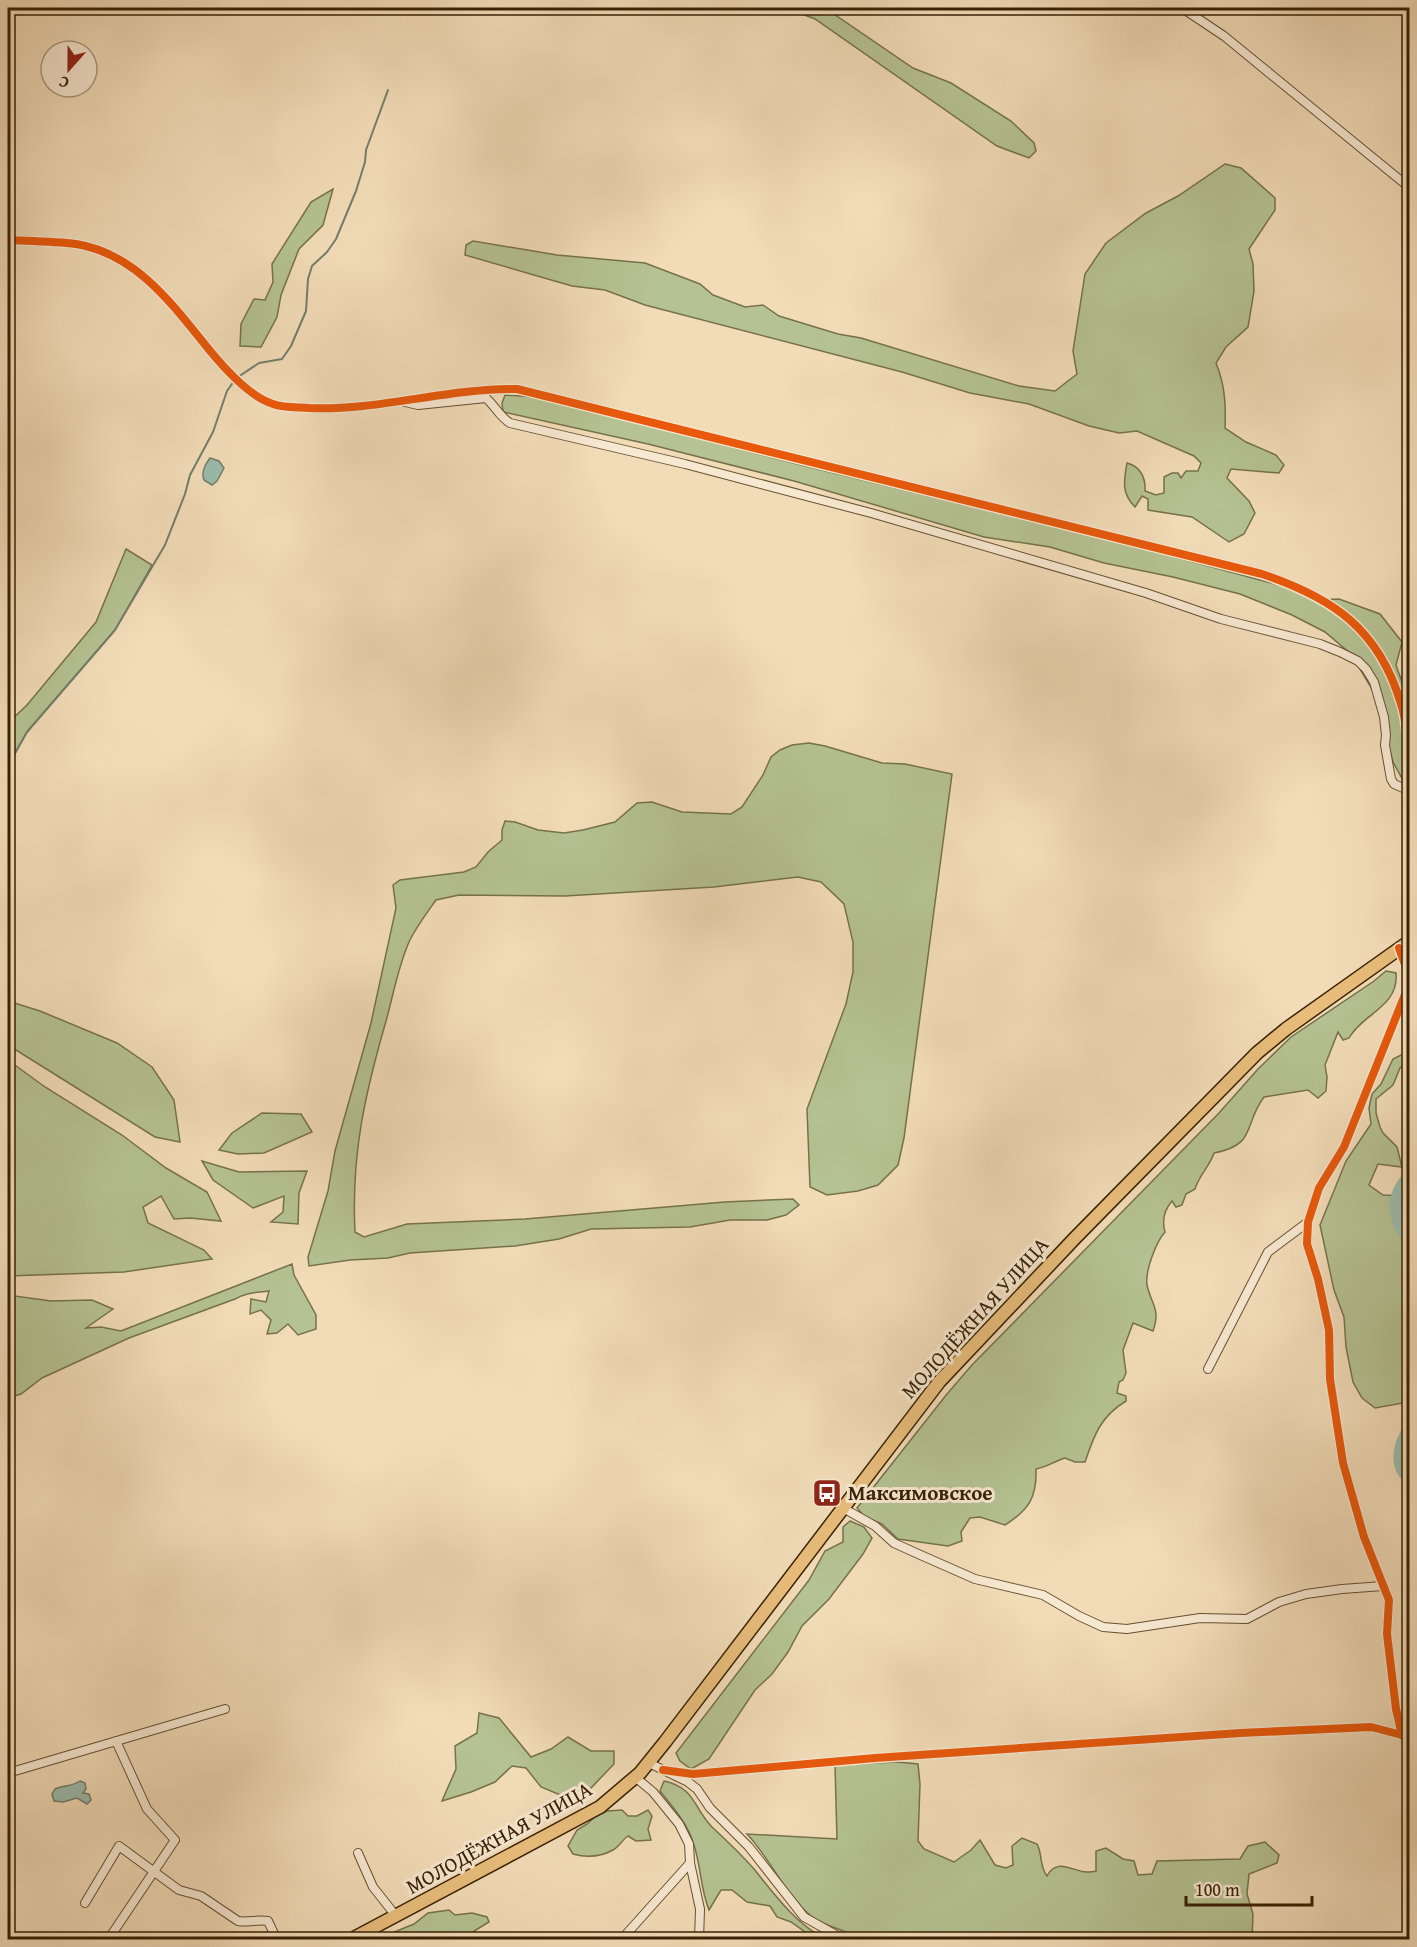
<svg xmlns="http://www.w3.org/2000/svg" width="1417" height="1947" font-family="'Gentium Book Plus',serif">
	<rect width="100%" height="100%" fill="#f2dcb8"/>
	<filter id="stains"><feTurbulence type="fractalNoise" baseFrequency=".00333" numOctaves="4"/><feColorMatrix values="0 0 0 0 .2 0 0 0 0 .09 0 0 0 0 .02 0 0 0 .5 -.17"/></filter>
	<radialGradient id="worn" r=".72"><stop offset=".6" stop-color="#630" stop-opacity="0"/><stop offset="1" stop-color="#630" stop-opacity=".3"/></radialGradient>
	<g fill="#b5c293" stroke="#76724c" stroke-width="1.5">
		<path d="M786,8H825L913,68L951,83L1011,121L1034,143L1036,151L1029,158L997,146L815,19Z"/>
		<path d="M1225,164L1241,168L1275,198V210L1249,249L1253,264L1254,291L1248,327L1226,347L1216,363C1225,385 1226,405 1225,428L1246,442L1276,455L1284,465L1279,473L1231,469L1227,478L1249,501L1255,513L1244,534L1229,542L1192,517L1148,510V499L1142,496L1135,507C1121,493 1124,481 1127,463C1140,466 1146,478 1145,491L1156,495L1164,493V477L1172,473H1178L1181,478L1186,471H1198L1201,463L1194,456L1137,431L1119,433L1089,426L1029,404L970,393L902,372L645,305L605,290L572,286L465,255L466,245L473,241L557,255L645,263L700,284L713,295L745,307L763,305L779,316L838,334L861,338L1019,386L1055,391L1077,374L1073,351L1085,274L1106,243L1146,213L1178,196Z"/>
		<path d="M333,189L323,225L299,249L281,295L277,317L261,347L240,346L241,324L254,299L265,300L273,282L272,264L311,202Z"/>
		<path d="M505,395L536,397L805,466L1138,547L1293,589L1316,600L1339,599L1380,614L1402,642L1396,665L1409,702V778L1404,782L1393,762L1375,694L1351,654L1325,632L1292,615L1240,594L1173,577L1104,563L1050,547L984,537L794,481L648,444L503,412L502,403Z"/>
		<path d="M126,549L152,565L115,630L27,732L14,755L8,764V723L27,705L96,622Z"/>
		<path d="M809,743L825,746L882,763L905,764L952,774L904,1138L898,1165L878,1185L858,1191L827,1195L810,1187L807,1109L846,1004L853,972V942L844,904L821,882L798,877L714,887L565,896L459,895L436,900C426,914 416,927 409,942C398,967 393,996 386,1021C365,1094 351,1155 355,1232L364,1237L407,1224L525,1219L725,1202L793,1199L799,1205L786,1215L767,1220H730L690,1227L591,1229L559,1239L515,1246L410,1253L388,1258L350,1260L309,1266L308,1257L328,1191L335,1151L371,1023L396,908L393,885L400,880L464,872L476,867L488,852L502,840V830L505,821L515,822L538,830L564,833L583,830L615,822L637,803L652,802L682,812L731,814L742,807L763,775L771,757L780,750L792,745Z"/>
		<path d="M1386,971L1396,973C1399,1007 1363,1013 1349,1038L1343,1040L1338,1032L1325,1065L1327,1077L1326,1091L1318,1098L1308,1090L1264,1097C1243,1125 1257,1145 1214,1153C1210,1166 1199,1175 1195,1189L1186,1194L1182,1205L1176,1207L1172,1201C1164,1210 1162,1221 1165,1232C1156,1242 1145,1271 1147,1285C1151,1304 1161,1309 1153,1331L1133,1323L1123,1350L1126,1373L1123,1380L1119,1382L1117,1393L1126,1396V1401C1101,1416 1094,1435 1085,1462H1075L1065,1458C1055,1461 1047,1467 1036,1469C1037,1497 1029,1510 1005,1525L980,1517L970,1518L961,1532L962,1541L948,1546L898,1539L882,1524L865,1517L857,1508L947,1394L972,1365L1219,1113L1258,1069L1291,1037L1374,981Z"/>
		<path d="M8,1001L40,1011L117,1043L152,1067L174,1100L180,1142L155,1137L8,1045Z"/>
		<path d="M1401,1055L1409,1060L1400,1068L1393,1085L1376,1099V1113L1380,1127L1383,1133L1397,1147L1402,1167L1378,1164L1369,1185L1383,1195L1409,1196L1410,1392L1408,1394L1409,1402L1375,1408L1362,1398L1353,1382L1346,1347L1344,1317L1334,1290L1320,1225L1346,1161L1371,1124L1369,1108L1372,1094L1381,1084L1393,1059Z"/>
		<path d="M8,1060L45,1087L122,1135L166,1168L207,1192L221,1221L190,1218L174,1219L161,1196L143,1207L148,1223L204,1250L212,1259L124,1272L8,1276Z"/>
		<path d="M262,1113L301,1114L312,1132L264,1153L238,1154L219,1150L232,1133Z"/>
		<path d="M202,1161L239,1172L307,1171L299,1193L298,1224L271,1222L283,1212L284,1196L253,1208L213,1180Z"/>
		<path d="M292,1264L294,1275L316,1315V1329L298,1335L288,1324L277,1333L267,1334L271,1320L261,1310L250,1314L251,1299L266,1302L269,1291C256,1293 247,1292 235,1299L129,1338L42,1378L21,1394L8,1398V1295L51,1301L92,1300L113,1309L86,1328L101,1327L121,1331Z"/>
		<path d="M1409,1422V1479C1393,1462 1401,1441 1409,1422Z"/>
		<path d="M850,1521L864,1527L872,1538L863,1554L829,1599L802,1626L788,1652L772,1674L755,1690L709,1759L691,1769L680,1761L676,1753L809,1580L825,1551L843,1542V1527Z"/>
		<path d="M479,1713L499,1718L531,1757L551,1749L568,1737L591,1751H614V1764L590,1789L565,1797L541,1787L526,1768L512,1766L495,1782L471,1792L442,1801L456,1769L455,1746L477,1733Z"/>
		<path d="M897,1762L918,1764L920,1784L918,1841L924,1849L954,1862L971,1850L980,1840L995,1865L1006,1868L1013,1865L1012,1846L1022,1838L1037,1844C1043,1855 1039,1866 1047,1876C1059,1854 1076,1877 1096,1871V1851L1106,1848L1123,1859L1134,1861L1138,1875L1152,1874L1157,1861L1240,1859L1248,1846L1265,1842L1279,1855L1277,1863L1249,1874L1247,1894L1253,1914L1252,1939L863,1940C847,1930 825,1927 811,1916C786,1896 770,1858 747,1834L837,1839L835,1765Z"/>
		<path d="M664,1781C696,1788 693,1808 712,1827C726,1840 741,1854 754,1869C775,1895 795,1923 825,1939H815L791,1922L777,1917L770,1906L747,1902L732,1890H721L709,1910C700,1888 701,1864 693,1842C687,1823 672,1806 660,1791Z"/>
		<path d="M622,1810L628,1816H637L648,1810L652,1816L648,1829L651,1840L636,1841L628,1836C622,1840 619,1847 613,1850C600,1857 587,1858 573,1854L568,1846L577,1830L587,1824L595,1817L607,1811Z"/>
		<path d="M449,1910L455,1915L472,1913L487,1917L489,1922L463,1938L458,1939H386L389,1934L414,1924L428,1913Z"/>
	</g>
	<g fill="#9bbcac" stroke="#737e69" stroke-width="1.5">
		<path d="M210,458L219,461L224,468L217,481L212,485L204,480C201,472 205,465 210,458Z"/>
		<path d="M80,1781L85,1783L86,1789L83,1793L89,1794L91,1800L87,1804L77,1798L63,1802L54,1801L52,1794L55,1789C64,1785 71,1787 80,1781Z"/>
	</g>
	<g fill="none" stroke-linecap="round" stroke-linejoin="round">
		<g stroke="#737e69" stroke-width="2">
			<path d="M238,377L259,363L282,359L291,346L306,311L308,279L312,266L327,252L336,239L356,191L365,162L366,150L388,90"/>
			<path d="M8,764L14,755L27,732L115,630L165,545L185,494L190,475L213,432L227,391L234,381"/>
		</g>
		<g stroke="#9bbcac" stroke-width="15">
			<path d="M1410,1182H1406C1393,1199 1394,1221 1410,1238"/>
			<path d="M1410,1430C1401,1444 1395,1465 1410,1477"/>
		</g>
		<g stroke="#665031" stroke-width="10">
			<g id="street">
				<path d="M1182,8L1224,36L1410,188"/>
				<path d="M8,240C30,241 54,241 76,244C138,254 174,307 211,352C226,370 250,397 273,404C284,408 297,407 309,408C379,411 447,388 517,389L1262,574C1333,598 1379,629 1401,704C1406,718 1406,735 1410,749"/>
				<path d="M405,402L418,405L486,398C495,406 500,417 510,423L685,464L871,513L1146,593L1221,619L1320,644L1340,652L1358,661L1366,669L1374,682L1384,717L1386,735L1385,745L1391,779L1394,784L1410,791"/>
				<path d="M1399,948L1408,973L1406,992L1344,1147L1319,1188L1308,1222L1307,1244L1318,1279L1329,1330L1330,1379L1343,1463L1364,1537L1389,1600L1387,1634L1396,1709L1402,1735"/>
				<path d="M1208,1369L1268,1252L1308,1222"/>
				<path d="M843,1508L875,1526L894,1543L916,1553L975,1579L1043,1595L1079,1616L1103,1627L1127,1629L1200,1618L1247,1619L1279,1602L1306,1594L1342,1589L1383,1586"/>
				<path d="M649,1763L688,1782L697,1789L710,1808L749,1847L804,1917L845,1940"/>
				<path d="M663,1770L693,1774L875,1758L1240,1733L1371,1727L1402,1735L1410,1741"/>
				<path d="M8,1773L225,1709"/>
				<path d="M635,1777L653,1792L679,1824L689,1844L690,1863L700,1909L699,1940"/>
				<path d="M358,1853L373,1887L396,1916"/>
				<path d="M85,1903L119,1846L179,1890L201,1896L238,1921C248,1923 257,1919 268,1921L277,1940"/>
				<path d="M108,1940L175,1840L147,1809L116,1741"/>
				<path d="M621,1940L690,1863"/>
			</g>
		</g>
		<g stroke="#382104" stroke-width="15">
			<path id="primary" d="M350,1940L600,1807L640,1773L665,1742L939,1382L1075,1238L1257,1053L1286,1029L1410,941"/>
		</g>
		<use href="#street" stroke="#f7e8d1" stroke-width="8"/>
		<use href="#primary" stroke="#e9be7c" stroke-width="12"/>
		<g stroke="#f7e8d1" stroke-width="11">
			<g id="cycleway">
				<path d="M8,240C30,241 54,241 76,244C138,254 174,307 211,352C226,370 250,397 273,404C284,408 297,407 309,408C379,411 447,388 517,389L1262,574C1333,598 1379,629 1401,704C1406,718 1406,735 1410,749"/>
				<path d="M1399,948L1408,973L1406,992L1344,1147L1319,1188L1308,1222L1307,1244L1318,1279L1329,1330L1330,1379L1343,1463L1364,1537L1389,1600L1387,1634L1396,1709L1402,1735"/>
				<path d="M663,1770L693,1774L875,1758L1240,1733L1371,1727L1402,1735L1408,1740"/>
			</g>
		</g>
		<use href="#cycleway" stroke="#e8590c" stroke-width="8"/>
	</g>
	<defs>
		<g id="bus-square" transform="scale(1.5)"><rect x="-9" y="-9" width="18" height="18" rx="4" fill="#8f2418" stroke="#f7e8d1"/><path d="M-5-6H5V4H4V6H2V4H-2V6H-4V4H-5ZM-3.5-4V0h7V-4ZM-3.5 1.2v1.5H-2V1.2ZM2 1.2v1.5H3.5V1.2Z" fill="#fff"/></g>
	</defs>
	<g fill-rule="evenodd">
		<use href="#bus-square" x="827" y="1493"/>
	</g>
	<g text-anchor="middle" stroke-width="6" stroke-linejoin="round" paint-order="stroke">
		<g font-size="21" fill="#382104" stroke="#f7e8d1">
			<text transform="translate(975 1318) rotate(-48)" y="7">МОЛОДЁЖНАЯ УЛИЦА</text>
			<text transform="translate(499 1838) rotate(-29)" y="7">МОЛОДЁЖНАЯ УЛИЦА</text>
		</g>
		<g font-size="21" font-weight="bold" fill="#382104" stroke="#f7e8d1" text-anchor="start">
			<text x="848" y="1500">Максимовское</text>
		</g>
	</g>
	<rect width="1417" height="1947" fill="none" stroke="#f2dcb8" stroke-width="30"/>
	<rect x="9" y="9" width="1399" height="1929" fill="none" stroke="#382104" stroke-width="3"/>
	<rect x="15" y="15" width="1387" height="1917" fill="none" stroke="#382104" stroke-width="1.5"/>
	<g transform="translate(69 69) rotate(201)"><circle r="28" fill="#f7e8d1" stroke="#ab987f" stroke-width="1.5"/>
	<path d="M0-4.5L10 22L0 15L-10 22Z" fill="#8f2418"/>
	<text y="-9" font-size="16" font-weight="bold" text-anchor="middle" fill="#382104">С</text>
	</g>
	<path d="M1186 1896v9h126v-9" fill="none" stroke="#382104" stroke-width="3"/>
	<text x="1195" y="1896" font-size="18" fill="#382104" stroke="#f7e8d1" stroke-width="4.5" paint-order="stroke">100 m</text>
	<rect width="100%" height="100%" filter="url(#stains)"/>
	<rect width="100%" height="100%" fill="url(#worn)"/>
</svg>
